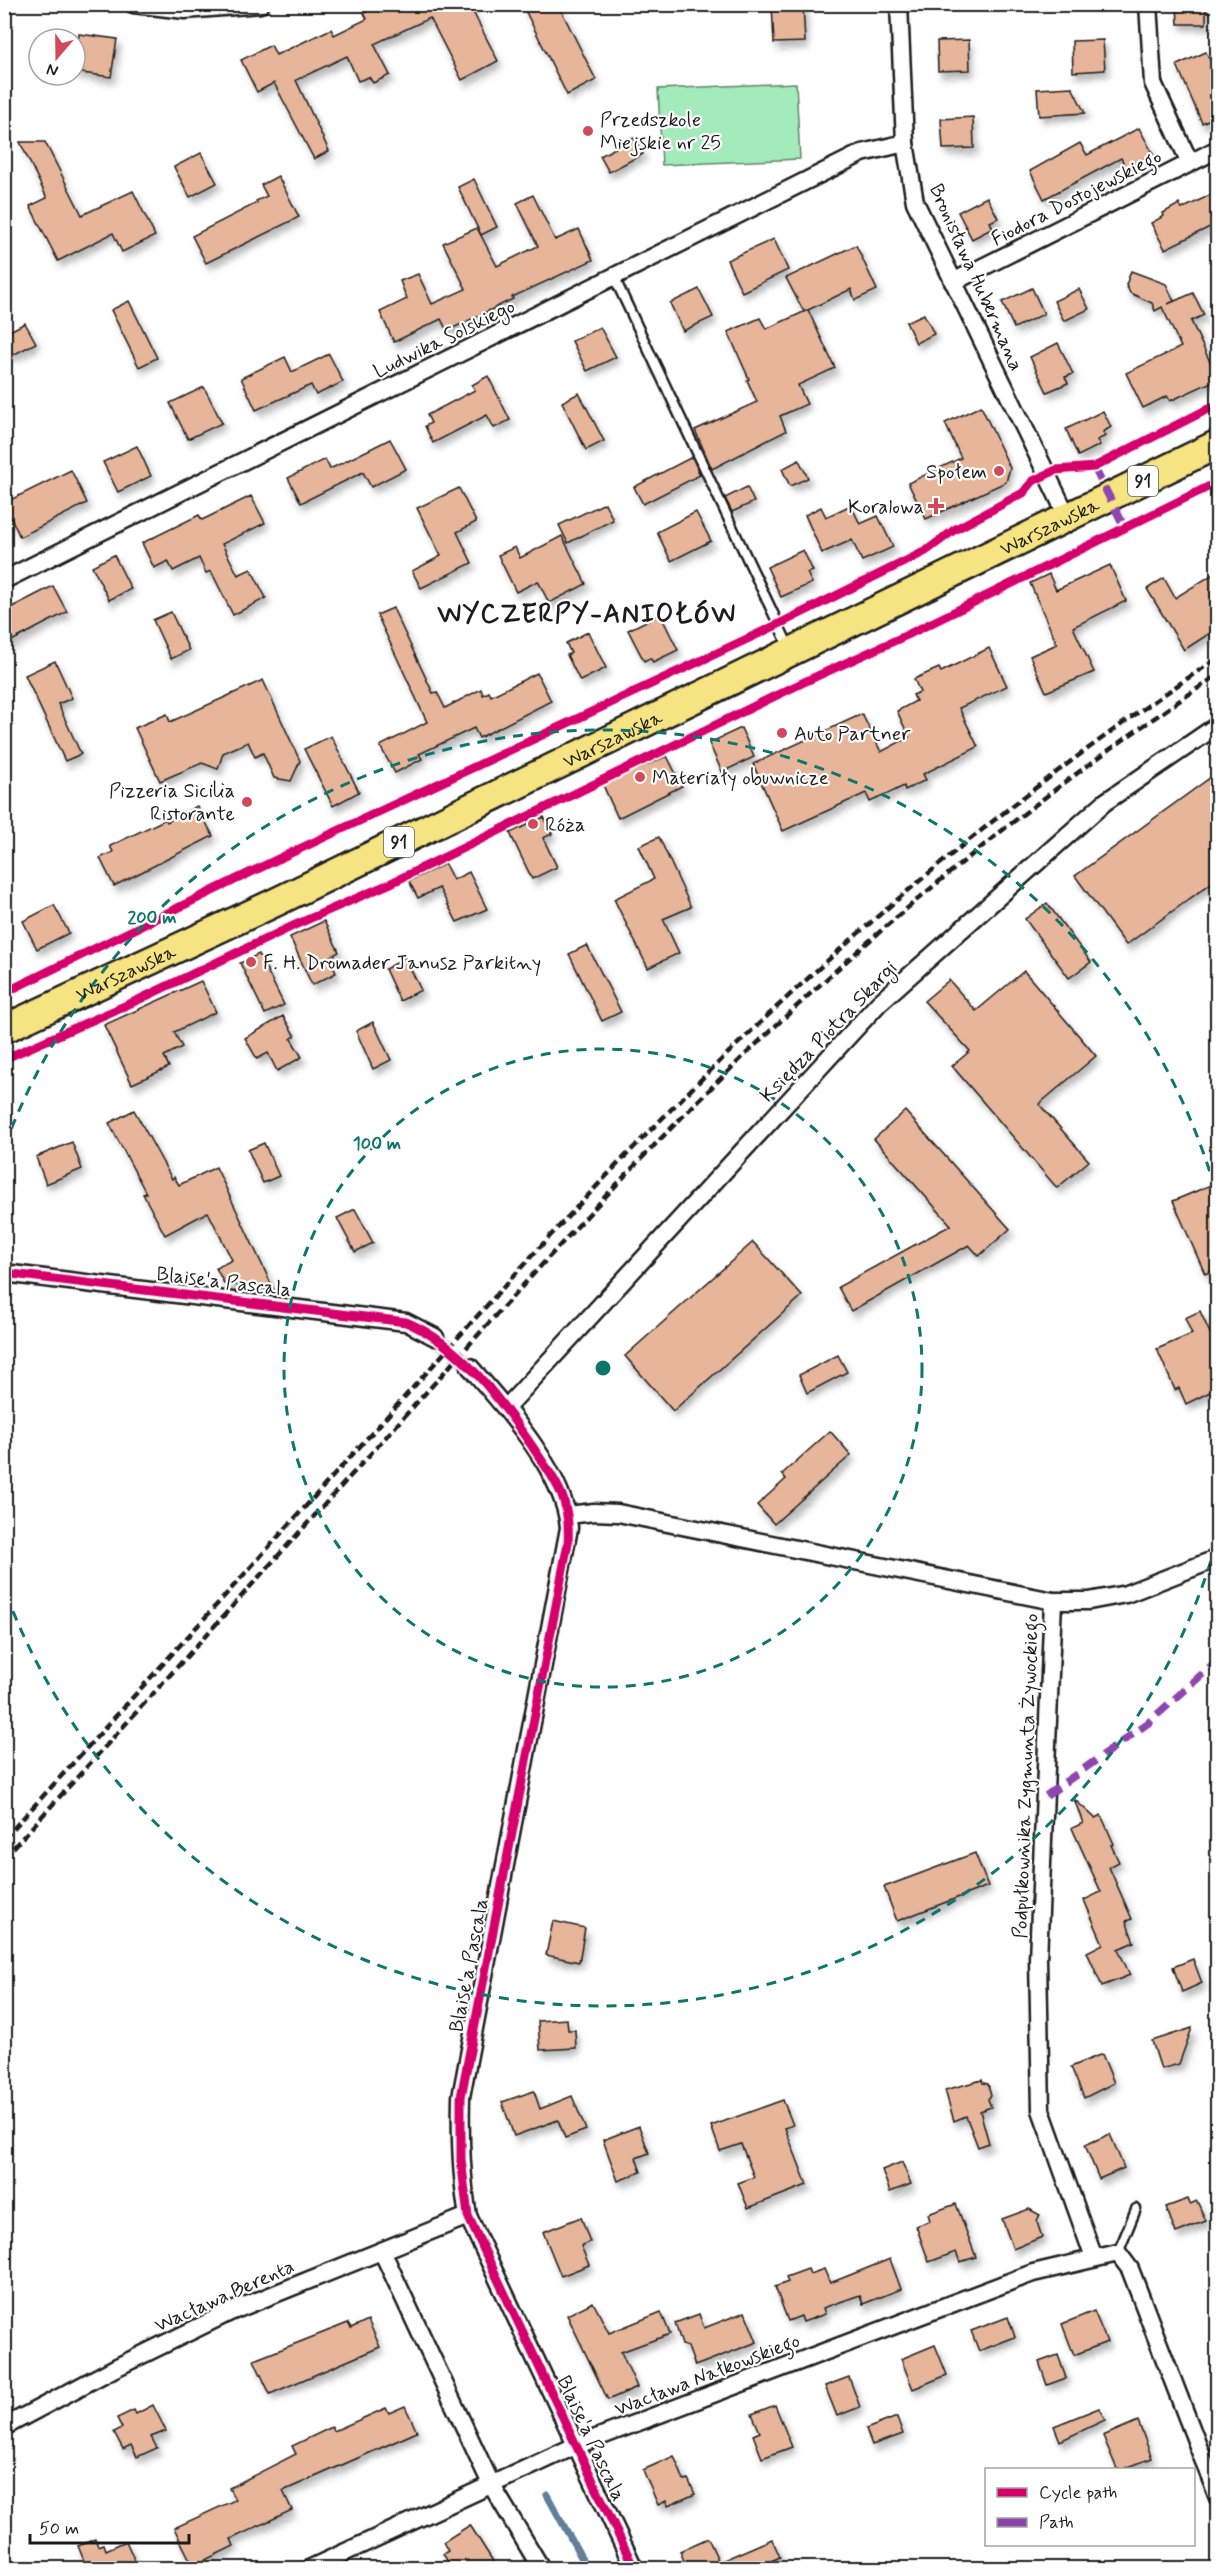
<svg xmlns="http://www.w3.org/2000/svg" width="1222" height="2573" font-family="Mynerve,sans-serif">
	<defs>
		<filter id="shadow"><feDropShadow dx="3.5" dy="6" stdDeviation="3" flood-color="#0004"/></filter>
	</defs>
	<rect width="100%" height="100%" fill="#fff"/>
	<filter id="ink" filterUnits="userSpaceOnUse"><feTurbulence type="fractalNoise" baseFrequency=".0167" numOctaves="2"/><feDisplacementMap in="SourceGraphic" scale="12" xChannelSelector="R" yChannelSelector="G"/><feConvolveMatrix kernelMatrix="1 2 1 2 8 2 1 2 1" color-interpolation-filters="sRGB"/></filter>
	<g filter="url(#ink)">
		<path fill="#a3ebba" stroke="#60846b" stroke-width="1.5" d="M796,83L800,159L662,165L658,89Z"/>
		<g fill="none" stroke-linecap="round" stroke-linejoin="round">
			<path stroke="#637e99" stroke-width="7" d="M547,2495L587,2568"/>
		</g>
		<g fill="#e7b599" stroke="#1c1c1c" stroke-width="1.5" filter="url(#shadow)">
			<path d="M381,4H469L498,61L462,80L430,18L374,44L390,75L373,83L369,77L358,81L347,56L296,80L329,151L314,159L274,83L257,92L241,60L271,45L276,55L331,29L334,35L367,19L364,13Z"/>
			<path d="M522,4H558L596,80L567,95Z"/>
			<path d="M772,4H803L805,42L774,43Z"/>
			<path d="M1177,4H1206V24H1178Z"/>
			<path d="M79,34L117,39L111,77L75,72Z"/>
			<path d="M969,40L970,70L938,71L937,41Z"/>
			<path d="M1103,40L1105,70L1073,72L1072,41Z"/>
			<path d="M1206,52L1218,77V115L1202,123L1177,65Z"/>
			<path d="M1072,87L1085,113L1039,116L1037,89Z"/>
			<path d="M973,117L974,148L943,149L941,119Z"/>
			<path d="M1139,128L1153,154L1126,168L1121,158L1044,199L1030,171L1080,143L1087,155Z"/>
			<path d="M634,138L643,154L609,172L600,156Z"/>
			<path d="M20,142H45L82,215L133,191L155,236L122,252L113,233L58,261L30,206L47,198Z"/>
			<path d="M201,153L217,183L190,197L174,167Z"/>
			<path d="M278,176L299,217L206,263L192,236L257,203L256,201L267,196L261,185Z"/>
			<path d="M474,179L497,227L481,235L458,187Z"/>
			<path d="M1218,191V223L1165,249L1151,223L1164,216L1163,213L1179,204L1182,209Z"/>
			<path d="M533,195L555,240L579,229L593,260L512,297L513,299L447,331L441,319L394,342L380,312L407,299L400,281L418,274L432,304L466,289L443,243L477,228L497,266L538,246L517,203Z"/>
			<path d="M987,197L998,218L990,222L993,228L972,239L958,212Z"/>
			<path d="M774,239L788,270L742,292L727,260Z"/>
			<path d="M856,245L877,290L855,300L851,289L804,312L786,278Z"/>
			<path d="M1131,271L1166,284L1174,301L1168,304L1193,293L1204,315L1191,321L1218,379L1170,401L1167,396L1143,408L1126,373L1181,347L1162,307L1155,311L1152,303L1130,293L1126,285Z"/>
			<path d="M1032,288L1044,314L1014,328L1002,302Z"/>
			<path d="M699,289L713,317L683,331L670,303Z"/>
			<path d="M1079,289L1089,309L1064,321L1054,301Z"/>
			<path d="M129,301L157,358L139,367L111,310Z"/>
			<path d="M808,310L835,368L798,385L807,404L780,416L786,431L712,469L695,430L757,402L747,380L749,379L728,332L760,318L766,329Z"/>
			<path d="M924,314L934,334L916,343L906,322Z"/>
			<path d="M25,323L36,343L11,356L4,343V334Z"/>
			<path d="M600,327L616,357L587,371L572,341Z"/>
			<path d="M1058,343L1073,374L1065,377L1068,383L1047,392L1030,357Z"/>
			<path d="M329,354L343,382L316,395L311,385L256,410L241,378L285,357L292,372Z"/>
			<path d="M488,376L510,420L494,428L487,415L433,443L425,426L431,423L427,415L475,390L472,385Z"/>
			<path d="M204,387L222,423L188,439L170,403Z"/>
			<path d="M579,393L604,441L586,450L562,402Z"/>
			<path d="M981,406L1010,468L1006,482L926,519L908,483L961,458L945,423Z"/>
			<path d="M1103,411L1111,427L1103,432L1106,436L1097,440L1100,445L1078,456L1066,429Z"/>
			<path d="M390,439L406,469L371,487L363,472L301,503L288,478L325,459L330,469Z"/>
			<path d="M137,446L151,476L118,492L103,462Z"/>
			<path d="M692,457L700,475L643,504L634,487Z"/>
			<path d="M799,460L808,478L790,486L782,469Z"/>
			<path d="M71,470L87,503L20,537L4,503Z"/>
			<path d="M747,487L754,502L732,512L725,498Z"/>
			<path d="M459,488L476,522L457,532L472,563L421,588L412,571L441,556L417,508Z"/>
			<path d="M251,496L265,523L222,544L238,575L251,569L266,598L233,615L211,571L206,573L199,558L173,571L168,561L154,568L142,543L199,515L202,520Z"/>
			<path d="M605,503L613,520L568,543L559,525Z"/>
			<path d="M851,505L860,524L878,516L893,547L862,561L852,540L822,553L805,515L821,507L826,517Z"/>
			<path d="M696,512L711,541L671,561L657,532Z"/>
			<path d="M562,536L586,584L549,603L538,581L516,592L498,555L515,547L520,558Z"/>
			<path d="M803,550L813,571L807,573L812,583L781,597L767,567Z"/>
			<path d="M114,555L131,589L109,600L92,566Z"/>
			<path d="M1110,565L1126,601L1073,627L1094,672L1046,692L1030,656L1057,644L1030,583L1049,574L1056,590Z"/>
			<path d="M1218,571V628L1184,650L1147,589L1164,578L1175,598Z"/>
			<path d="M53,586L67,612L4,645V611Z"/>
			<path d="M393,608L433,693L437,692L445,708L481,689L483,695L489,692L491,696L537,673L551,701L479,738L474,728L419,754L422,759L395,773L380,746L427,722L377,615Z"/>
			<path d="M171,612L189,650L171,659L153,620Z"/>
			<path d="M660,614L678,650L653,662L650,658L644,661L628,630Z"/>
			<path d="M588,632L606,668L580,681L567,655L571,653L566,643Z"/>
			<path d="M989,648L1007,686L959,708L978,747L923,774L926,780L905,790L904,786L870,802L866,793L783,831L753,764L862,714L881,752L909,737L897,711L916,701L913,695L920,692L914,679L939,668L941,672Z"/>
			<path d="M55,661L72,698L58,704L81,754L65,761L25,675Z"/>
			<path d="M263,680L300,761L291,781L274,778L263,753L255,757L248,742L223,753L218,769L202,763L160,781L135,728L167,714L170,722Z"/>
			<path d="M741,728L754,757L722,772L709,743Z"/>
			<path d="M331,736L359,792L333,806L304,749Z"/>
			<path d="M667,756L682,786L618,818L603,785Z"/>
			<path d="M1218,772V878L1126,945L1075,876Z"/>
			<path d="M197,806L213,836L114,886L100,858L113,852L110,846L166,819L167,822Z"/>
			<path d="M544,817L552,834L543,838L557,867L532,879L510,833Z"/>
			<path d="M659,837L691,907L663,919L679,953L648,968L614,899L654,879L639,846Z"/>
			<path d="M445,864L453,880L469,872L487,909L457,922L439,888L418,898L409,881Z"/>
			<path d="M1047,903L1091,962L1069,978L1025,919Z"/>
			<path d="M54,905L69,933L37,949L23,921Z"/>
			<path d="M324,921L339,952L329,957L336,973L312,985L290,937Z"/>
			<path d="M587,945L621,1012L602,1021L569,954Z"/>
			<path d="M259,954L284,1005L265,1014L240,963Z"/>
			<path d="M405,958L421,990L400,1001L385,969Z"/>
			<path d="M1024,971L1096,1056L1039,1104L1089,1161L1057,1188L952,1066L970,1051L924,1001L949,980L976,1011Z"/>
			<path d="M201,981L216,1012L174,1032L182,1047L164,1056L169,1067L132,1084L104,1025Z"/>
			<path d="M283,1016L295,1036L291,1039L302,1057L277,1071L268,1053L257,1059L245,1038Z"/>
			<path d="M373,1022L391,1060L373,1069L356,1031Z"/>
			<path d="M134,1110L172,1179L174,1177L179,1185L216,1167L274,1290L224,1283L216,1268L232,1260L208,1212L165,1235L143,1194L146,1193L109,1123Z"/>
			<path d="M905,1111L1010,1229L979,1256L969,1245L851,1311L838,1287L951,1225L874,1139Z"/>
			<path d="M72,1142L82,1169L46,1184L36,1157Z"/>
			<path d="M264,1143L279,1176L263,1183L248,1150Z"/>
			<path d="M1218,1182V1268L1205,1274L1173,1201Z"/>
			<path d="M355,1209L373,1243L355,1252L337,1218Z"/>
			<path d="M753,1242L802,1296L673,1411L625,1356Z"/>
			<path d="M1200,1311L1218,1351V1388L1186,1404L1179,1388L1175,1390L1157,1349L1192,1334L1185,1318Z"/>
			<path d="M838,1355L847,1372L807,1393L799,1375Z"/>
			<path d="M830,1431L851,1455L774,1524L757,1505L786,1479L782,1474Z"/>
			<path d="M1074,1799L1095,1818L1101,1815L1114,1844L1111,1845L1119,1862L1109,1867L1132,1919L1126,1921L1134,1942L1118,1949L1130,1975L1102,1986L1087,1952L1103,1944L1084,1900L1101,1892L1072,1828L1083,1823Z"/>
			<path d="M975,1853L988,1886L897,1921L884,1887Z"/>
			<path d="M553,1921L585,1928L579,1962L546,1955Z"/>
			<path d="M1193,1959L1202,1983L1182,1992L1173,1967Z"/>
			<path d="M567,2019L568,2030H575L576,2048L540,2050L538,2021Z"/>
			<path d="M1192,2028L1179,2064L1161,2069L1152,2041Z"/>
			<path d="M1102,2054L1114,2083L1084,2098L1071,2067Z"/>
			<path d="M982,2080L983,2083L988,2084L991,2095L988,2099L991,2107L980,2111L989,2143L978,2147L966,2116L954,2121L945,2090Z"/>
			<path d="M534,2091L540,2109L572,2096L586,2130L565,2138L558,2120L514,2136L502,2102Z"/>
			<path d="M783,2100L793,2125L785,2128L807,2185L748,2208L738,2183L754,2177L741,2144L720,2151L711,2126Z"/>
			<path d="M639,2126L649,2153L636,2158L641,2172L618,2181L603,2140Z"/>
			<path d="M1110,2134L1124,2168L1099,2179L1085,2145Z"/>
			<path d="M902,2162L911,2184L890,2192L882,2170Z"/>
			<path d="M1188,2199L1190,2204L1197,2201L1206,2221L1176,2233L1166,2207Z"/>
			<path d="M956,2204L976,2257L960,2262L956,2252L929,2262L916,2226L930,2221L928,2214Z"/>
			<path d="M1029,2209L1040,2215L1037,2222L1042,2237L1013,2249L1002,2219Z"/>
			<path d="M581,2217L590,2242L581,2246L589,2265L561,2276L543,2232Z"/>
			<path d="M890,2259L901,2289L863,2304L860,2295L823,2308L825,2314L803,2322L801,2316L788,2321L775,2287L788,2282L786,2277L808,2269L810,2274L824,2269L830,2283Z"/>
			<path d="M593,2302L609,2333L661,2312L670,2334L621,2352L637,2387L608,2400L567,2315Z"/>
			<path d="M1094,2311L1107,2342L1074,2355L1062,2324Z"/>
			<path d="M745,2312L757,2342L695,2366L688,2347L682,2345L675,2323L699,2314L704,2328Z"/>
			<path d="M1008,2317L1015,2337L979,2351L971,2331Z"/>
			<path d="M368,2320L380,2347L270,2394L254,2360L348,2323L351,2328Z"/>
			<path d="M935,2345L947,2375L913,2389L901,2359Z"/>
			<path d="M1058,2355L1066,2378L1047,2385L1039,2362Z"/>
			<path d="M849,2377L860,2407L837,2416L825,2386Z"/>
			<path d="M153,2405L166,2431L151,2437L157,2448L137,2457L131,2445L123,2449L114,2432L122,2428L117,2418L134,2410L136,2414Z"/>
			<path d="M775,2405L792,2447L762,2458L753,2435L760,2432L752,2414Z"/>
			<path d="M405,2406L417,2432L283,2491L292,2510L231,2539L234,2546L193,2566L174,2528L235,2500L229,2488L296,2454L292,2446L332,2427L334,2431L386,2408L389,2413Z"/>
			<path d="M1099,2408L1105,2420L1060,2441L1054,2426Z"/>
			<path d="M897,2417L903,2434L872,2445L866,2429Z"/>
			<path d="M1138,2421L1152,2458L1123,2469H1117L1103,2436Z"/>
			<path d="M674,2456L684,2480L688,2479L695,2494L668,2506L666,2501L658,2505L643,2470Z"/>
			<path d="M470,2525L489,2555L498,2568H452L443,2554L448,2551L443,2542Z"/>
			<path d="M708,2538L719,2562L772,2539L780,2557L771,2561L774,2568H687L680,2551Z"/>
			<path d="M95,2539L98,2546L104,2544L106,2550L126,2541L138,2568H87L78,2546Z"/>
		</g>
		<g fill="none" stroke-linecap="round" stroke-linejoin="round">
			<path stroke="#ddd" stroke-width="16" stroke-dasharray="16 8" stroke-linecap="butt" d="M435,1337L470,1367"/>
			<g stroke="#1c1c1c" stroke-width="13">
				<g id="service">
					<path d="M614,277L790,649"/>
					<path d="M1118,2253L1136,2209"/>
				</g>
			</g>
			<g stroke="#1c1c1c" stroke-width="21">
				<g id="minor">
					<path d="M133,4L185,10L261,4"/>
					<path d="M899,4L905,143L915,202L1068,518"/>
					<path d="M1148,4L1153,83L1190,163"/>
					<path d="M953,282L1218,149"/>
					<path d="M4,580L862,153L905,143"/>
					<path d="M4,1273L406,1322L435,1337"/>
					<path d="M470,1367C506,1408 565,1473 569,1528L461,2097C460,2137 461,2176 468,2216L634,2568"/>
					<path d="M506,1408L879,1003L1105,802L1218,725"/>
					<path d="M568,1515L594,1512L618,1513L1053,1601L1038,1959L1041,2110L1094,2258"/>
					<path d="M1053,1601H1089L1126,1594L1218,1558"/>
					<path d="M382,2251L492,2486L541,2568"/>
					<path d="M4,2427L115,2368L230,2312L468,2216"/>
					<path d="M311,2568L575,2446L1033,2273L1118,2253L1130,2269L1218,2498"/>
				</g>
			</g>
			<g stroke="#1c1c1c" stroke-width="32">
				<g id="primary">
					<path id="s1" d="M4,1029L274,903L1218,444"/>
				</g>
			</g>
			<use href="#service" stroke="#fff" stroke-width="8"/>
			<use href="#minor" stroke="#fff" stroke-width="16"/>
			<use href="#primary" stroke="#f6e381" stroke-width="27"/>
			<g stroke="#1c1c1c" stroke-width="4.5" stroke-dasharray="9 4.5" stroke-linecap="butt">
				<path d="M4,1839C127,1704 249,1569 371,1434C461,1335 549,1234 642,1139C816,960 1009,796 1218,658"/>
				<path d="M4,1858C134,1715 264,1571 394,1428C497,1314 600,1198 709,1090C865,936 1035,795 1218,675"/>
			</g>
			<g stroke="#8e44ad" stroke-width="8" stroke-dasharray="15 8" stroke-linecap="butt">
				<path d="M1094,467L1125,528"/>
				<path d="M1046,1796L1148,1723L1218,1660"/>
			</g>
			<g stroke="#fff" stroke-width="13">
				<g id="cycleway">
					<path d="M4,993L278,859L779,624L926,551L954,530L1023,493L1033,481L1056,470L1094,467L1218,404"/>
					<path d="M4,1059L138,1000L295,925L389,884L804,682L905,636L1218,482"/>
					<path d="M4,1273L406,1322C461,1345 499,1398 532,1446C543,1463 556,1479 563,1498C568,1513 569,1527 568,1543L461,2097V2159L468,2216L634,2568"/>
				</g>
			</g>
			<use href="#cycleway" stroke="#d6006c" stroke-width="9"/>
		</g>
	</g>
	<g fill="none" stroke="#0f766e" stroke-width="3" stroke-dasharray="10 8">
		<circle cx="603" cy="1368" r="319"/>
		<path d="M1216 1544A638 638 0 0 1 5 1591M5 1145A638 638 0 0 1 1216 1192"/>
	</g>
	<g fill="#d1495b" stroke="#fff" stroke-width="2">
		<circle cx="588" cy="131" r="6"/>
		<circle cx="999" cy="471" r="6"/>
		<path d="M933 497h6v6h6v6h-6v6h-6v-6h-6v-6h6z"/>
		<circle cx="782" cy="733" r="6"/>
		<circle cx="640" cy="777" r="6"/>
		<circle cx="247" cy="802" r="6"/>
		<circle cx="533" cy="824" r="6"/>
		<circle cx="251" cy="962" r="6"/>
	</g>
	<g text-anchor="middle" stroke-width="4.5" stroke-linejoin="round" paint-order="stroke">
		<g fill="#fff" stroke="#606060" stroke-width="1.5">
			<rect x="1128" y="466" width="30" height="30" rx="4.5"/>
			<rect x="384" y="827" width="30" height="30" rx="4.5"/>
		</g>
		<g font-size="18" font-weight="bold" fill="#1c1c1c">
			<text x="1143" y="487">91</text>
			<text x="399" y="848">91</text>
		</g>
		<g font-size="20" fill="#1c1c1c" stroke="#fff" text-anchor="start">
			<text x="600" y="126">Przedszkole<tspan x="600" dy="23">Miejskie nr 25</tspan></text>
			<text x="987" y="478" text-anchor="end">Społem</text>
			<text x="924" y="513" text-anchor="end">Koralowa</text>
			<text x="794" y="740">Auto Partner</text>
			<text x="652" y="784">Materiały obuwnicze</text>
			<text x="235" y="797" text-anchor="end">Pizzeria Sicilia<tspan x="235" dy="23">Ristorante</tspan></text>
			<text x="545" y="831">Róża</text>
			<text x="263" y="969">F. H. Dromader Janusz Parkitny</text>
		</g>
		<g font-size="20" fill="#1c1c1c" stroke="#fff">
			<text transform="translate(1076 197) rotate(-27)" y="7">Fiodora Dostojewskiego</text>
			<text transform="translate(977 277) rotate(66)" y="7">Bronisława Hubermana</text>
			<text transform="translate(444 338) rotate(-26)" y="7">Ludwika Solskiego</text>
			<text dy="7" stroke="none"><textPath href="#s1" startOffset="1160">Warszawska</textPath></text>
			<text dy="7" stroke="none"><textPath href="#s1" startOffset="674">Warszawska</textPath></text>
			<text dy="7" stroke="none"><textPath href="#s1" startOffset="134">Warszawska</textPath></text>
			<text transform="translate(828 1031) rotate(-46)" y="7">Księdza Piotra Skargi</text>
			<text transform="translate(224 1281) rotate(7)" y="7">Blaise'a Pascala</text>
			<text transform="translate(1025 1776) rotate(-88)" y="7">Podpułkownika Zygmunta Żywockiego</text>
			<text transform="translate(468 1965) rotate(-79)" y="7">Blaise'a Pascala</text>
			<text transform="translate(224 2295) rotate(-24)" y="7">Wacława Berenta</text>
			<text transform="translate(707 2374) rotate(-21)" y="7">Wacława Nałkowskiego</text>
			<text transform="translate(592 2438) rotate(65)" y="7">Blaise'a Pascala</text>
		</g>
		<g font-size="26" font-weight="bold" letter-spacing="1.5" fill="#1c1c1c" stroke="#fff">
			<text x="587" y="622">WYCZERPY-ANIOŁÓW</text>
		</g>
	</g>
	<circle cx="603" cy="1368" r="9" fill="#0f766e" stroke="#fff" stroke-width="3"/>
	<g font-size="18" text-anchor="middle" font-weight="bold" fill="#0f766e" stroke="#fff" stroke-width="4.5" stroke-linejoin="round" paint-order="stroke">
		<text x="152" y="923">200 m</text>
		<text x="377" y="1149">100 m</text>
	</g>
	<rect width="1222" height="2573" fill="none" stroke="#fff" stroke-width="24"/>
	<rect x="12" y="12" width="1198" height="2549" fill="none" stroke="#1c1c1c" stroke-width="2" filter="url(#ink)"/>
	<rect x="985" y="2468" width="210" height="78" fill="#ffffff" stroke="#a4a4a4" stroke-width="1.5"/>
	<rect x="997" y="2488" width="30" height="9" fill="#d6006c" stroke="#a4a4a4" stroke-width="1.5"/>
	<text x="1039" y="2498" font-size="18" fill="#1c1c1c">Cycle path</text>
	<rect x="997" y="2518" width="30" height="9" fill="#8e44ad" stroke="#a4a4a4" stroke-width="1.5"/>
	<text x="1039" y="2528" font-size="18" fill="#1c1c1c">Path</text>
	<g transform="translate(57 57) rotate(200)"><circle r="28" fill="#ffffff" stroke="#a4a4a4" stroke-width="1.5"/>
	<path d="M0-4.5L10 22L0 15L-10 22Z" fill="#d1495b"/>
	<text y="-9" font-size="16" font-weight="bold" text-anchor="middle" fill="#1c1c1c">N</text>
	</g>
	<path d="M30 2534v9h159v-9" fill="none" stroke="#1c1c1c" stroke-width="3"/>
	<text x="39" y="2534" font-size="18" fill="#1c1c1c" stroke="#ffffff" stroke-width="4.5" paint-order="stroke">50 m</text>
</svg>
